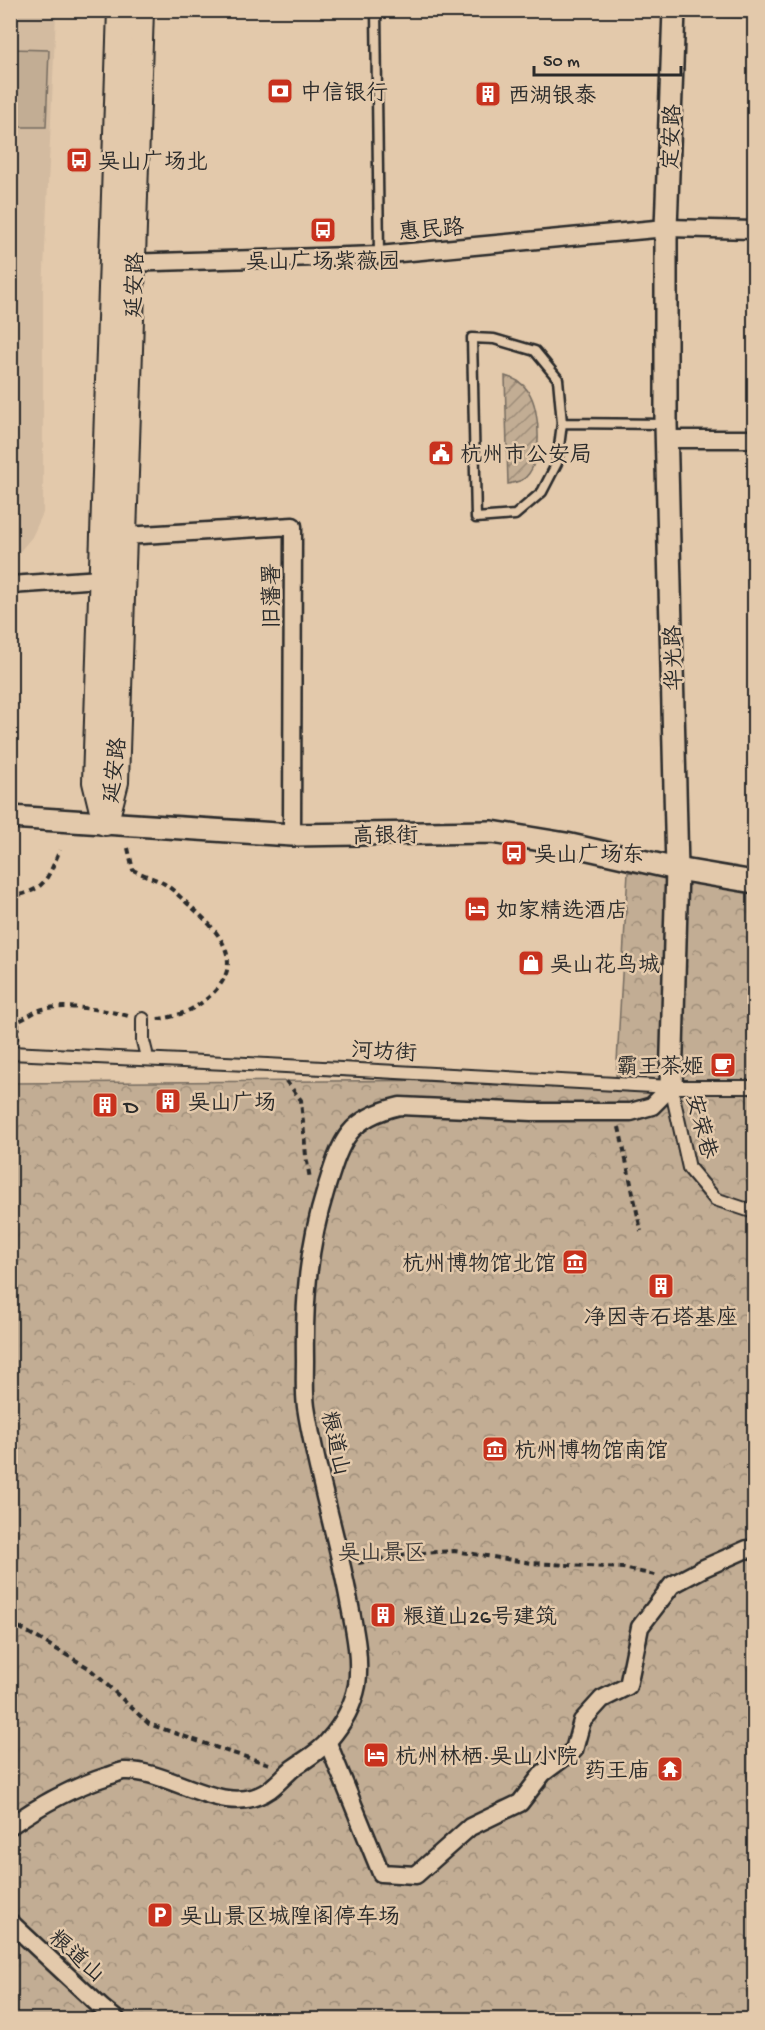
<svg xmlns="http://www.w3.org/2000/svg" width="765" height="2030" font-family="'Gochi Hand','LXGW WenKai TC',sans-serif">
	<defs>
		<pattern id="park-crowns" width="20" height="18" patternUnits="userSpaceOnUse" patternTransform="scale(1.5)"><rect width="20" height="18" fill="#c2ad94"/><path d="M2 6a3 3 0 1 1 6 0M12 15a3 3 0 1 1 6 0" fill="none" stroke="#9e8d79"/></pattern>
		<pattern id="garden-furrows" width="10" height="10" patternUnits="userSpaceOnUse" patternTransform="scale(1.5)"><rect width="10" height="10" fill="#c2ad94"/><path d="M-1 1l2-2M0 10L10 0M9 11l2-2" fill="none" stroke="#9e8d79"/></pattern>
	</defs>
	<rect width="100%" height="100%" fill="#e3c9ab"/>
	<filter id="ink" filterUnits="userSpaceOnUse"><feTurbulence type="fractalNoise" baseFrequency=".0167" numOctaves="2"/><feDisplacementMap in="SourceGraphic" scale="12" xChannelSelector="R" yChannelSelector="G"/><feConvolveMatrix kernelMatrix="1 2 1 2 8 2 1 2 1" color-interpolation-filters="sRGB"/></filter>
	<g filter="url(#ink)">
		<path fill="#d3bba0" d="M10,11H51L56,14L43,291V513L32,537L11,562Z"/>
		<path fill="url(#park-crowns)" stroke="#766c60" stroke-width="1.5" d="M628,872L754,881V2019H11L10,1083L616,1079Z"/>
		<path fill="url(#garden-furrows)" stroke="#766c60" stroke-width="1.5" d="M505,376C515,379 522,382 528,391C541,409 544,467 522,480C518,482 512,483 508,484Z"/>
		<path fill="#c2ad94" stroke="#766c60" stroke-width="1.5" d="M11,49L49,50L46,127H11Z"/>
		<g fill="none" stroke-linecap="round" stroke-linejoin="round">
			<g stroke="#2b2b2b" stroke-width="13">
				<g id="service">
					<path d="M376,10L379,255"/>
					<path d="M675,11L754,12"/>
					<path d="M562,423L557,463L542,492L515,515L476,518L472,338L494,339L535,351L558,379L562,423L666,424"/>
				</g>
			</g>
			<g stroke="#2b2b2b" stroke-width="16">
				<g id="pedestrian">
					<path d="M143,1019V1041L146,1053"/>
					<path d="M10,1053L267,1065L671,1087H754"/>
					<path d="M671,1087L689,1168L715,1199L754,1212"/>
				</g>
			</g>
			<g stroke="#2b2b2b" stroke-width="21">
				<g id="minor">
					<path d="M124,263L379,255L666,228L754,230"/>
					<path d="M667,439H754"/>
					<path d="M125,536L293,526L292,835"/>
					<path d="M10,585L101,579"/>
					<path d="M328,1743L381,1873L416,1875L470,1827L520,1803L543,1773L574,1750L582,1721L602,1699L628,1686L640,1627L672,1585L704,1568L747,1549L754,1550"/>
					<path d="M10,1826C40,1805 73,1787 108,1776C113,1775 118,1772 123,1771C170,1768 225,1821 269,1790C277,1784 284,1776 292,1769C304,1760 320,1752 329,1740C343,1724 353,1706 357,1685C361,1657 354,1628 349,1601C337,1536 316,1472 306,1407C304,1392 305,1375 305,1360C304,1300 308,1247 326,1189C341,1141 347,1118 400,1106L532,1112H631L652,1106L671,1087"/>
					<path d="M10,1922L102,2008L117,2020"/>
				</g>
			</g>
			<g stroke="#2b2b2b" stroke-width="26">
				<g id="tertiary">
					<path d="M10,817L292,835L492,832L566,844L677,869L754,882"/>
					<path d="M671,1087L677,869L666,424V228L674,10"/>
				</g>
			</g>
			<g stroke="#2b2b2b" stroke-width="28">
				<g id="secondary">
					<path d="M106,821L116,782L141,10"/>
					<path d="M105,823L95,782L120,10"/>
				</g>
			</g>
			<g stroke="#2b2b2b" stroke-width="4" stroke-dasharray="6 4.5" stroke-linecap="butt">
				<path d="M128,848L133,870C143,875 154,878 163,883C172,888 180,897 188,904C217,929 248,961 211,995C196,1009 176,1018 156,1019"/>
				<path d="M10,897C46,890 46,881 60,850"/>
				<path d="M10,1022C23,1022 29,1014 40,1010C59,1003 109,1010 128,1016"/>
				<path d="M17,1040L18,1022"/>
				<path d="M286,1081L301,1100L306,1156L310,1179"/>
				<path d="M619,1127L641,1231"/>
				<path d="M358,1563L407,1554L454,1551L532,1563L623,1568L659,1576"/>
				<path d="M10,1622L89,1668L149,1724L229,1752L273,1765"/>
			</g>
			<use href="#service" stroke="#e3c9ab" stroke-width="8"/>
			<use href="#pedestrian" stroke="#e3c9ab" stroke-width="12"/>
			<use href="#minor" stroke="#e3c9ab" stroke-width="16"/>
			<use href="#tertiary" stroke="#e3c9ab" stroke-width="21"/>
			<use href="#secondary" stroke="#e3c9ab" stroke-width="24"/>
		</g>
	</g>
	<defs>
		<g id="bank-square" transform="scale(1.35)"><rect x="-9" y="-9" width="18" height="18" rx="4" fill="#c8321e" stroke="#e3c9ab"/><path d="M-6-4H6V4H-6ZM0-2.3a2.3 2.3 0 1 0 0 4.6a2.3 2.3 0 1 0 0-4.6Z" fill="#fff"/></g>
		<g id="building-square" transform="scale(1.35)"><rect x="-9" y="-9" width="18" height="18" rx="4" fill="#c8321e" stroke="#e3c9ab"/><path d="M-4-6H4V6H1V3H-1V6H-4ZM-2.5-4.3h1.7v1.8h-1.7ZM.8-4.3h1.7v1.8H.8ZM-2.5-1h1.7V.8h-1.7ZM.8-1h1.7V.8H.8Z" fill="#fff"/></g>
		<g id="bus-square" transform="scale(1.35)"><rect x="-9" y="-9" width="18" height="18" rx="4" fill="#c8321e" stroke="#e3c9ab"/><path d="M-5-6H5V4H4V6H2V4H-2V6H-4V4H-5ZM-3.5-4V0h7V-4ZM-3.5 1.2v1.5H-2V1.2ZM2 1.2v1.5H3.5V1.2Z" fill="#fff"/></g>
		<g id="civic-square" transform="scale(1.35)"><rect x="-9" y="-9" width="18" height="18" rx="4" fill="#c8321e" stroke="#e3c9ab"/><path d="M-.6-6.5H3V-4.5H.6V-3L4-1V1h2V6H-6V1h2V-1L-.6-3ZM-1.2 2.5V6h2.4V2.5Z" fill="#fff"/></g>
		<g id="hotel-square" transform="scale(1.35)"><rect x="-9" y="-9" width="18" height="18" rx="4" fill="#c8321e" stroke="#e3c9ab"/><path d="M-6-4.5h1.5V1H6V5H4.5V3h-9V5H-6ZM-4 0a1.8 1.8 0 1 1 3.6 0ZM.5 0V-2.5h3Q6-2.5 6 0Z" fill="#fff"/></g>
		<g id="shop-square" transform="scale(1.35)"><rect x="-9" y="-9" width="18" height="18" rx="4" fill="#c8321e" stroke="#e3c9ab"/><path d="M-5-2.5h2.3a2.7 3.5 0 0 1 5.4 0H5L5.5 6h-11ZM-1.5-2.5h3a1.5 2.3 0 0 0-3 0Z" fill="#fff"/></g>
		<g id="cafe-square" transform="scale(1.35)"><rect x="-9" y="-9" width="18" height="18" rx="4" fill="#c8321e" stroke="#e3c9ab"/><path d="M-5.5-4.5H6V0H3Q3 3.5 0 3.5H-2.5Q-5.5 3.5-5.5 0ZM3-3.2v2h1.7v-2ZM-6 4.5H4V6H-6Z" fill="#fff"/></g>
		<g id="museum-square" transform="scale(1.35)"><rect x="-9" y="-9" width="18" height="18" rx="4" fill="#c8321e" stroke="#e3c9ab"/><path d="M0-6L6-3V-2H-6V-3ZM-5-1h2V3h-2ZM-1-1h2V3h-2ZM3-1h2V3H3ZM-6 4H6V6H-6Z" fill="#fff"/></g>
		<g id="temple-square" transform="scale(1.35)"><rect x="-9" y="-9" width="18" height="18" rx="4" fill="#c8321e" stroke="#e3c9ab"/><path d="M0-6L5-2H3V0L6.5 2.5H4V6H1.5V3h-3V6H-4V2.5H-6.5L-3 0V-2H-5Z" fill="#fff"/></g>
		<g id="parking-square" transform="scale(1.35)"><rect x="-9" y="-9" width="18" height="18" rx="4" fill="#c8321e" stroke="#e3c9ab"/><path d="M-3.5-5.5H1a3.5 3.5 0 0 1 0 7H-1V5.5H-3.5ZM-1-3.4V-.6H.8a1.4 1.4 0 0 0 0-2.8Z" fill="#fff"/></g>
	</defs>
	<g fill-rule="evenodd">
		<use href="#bank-square" x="280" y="91"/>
		<use href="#building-square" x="488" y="94"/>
		<use href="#bus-square" x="79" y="160"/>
		<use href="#bus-square" x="323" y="230"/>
		<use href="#civic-square" x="441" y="453"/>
		<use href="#bus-square" x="514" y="853"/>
		<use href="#hotel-square" x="477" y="909"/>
		<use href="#shop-square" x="531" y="963"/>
		<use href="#cafe-square" x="723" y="1065"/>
		<use href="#building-square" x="168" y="1101"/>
		<use href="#building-square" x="105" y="1105"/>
		<use href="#museum-square" x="575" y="1262"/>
		<use href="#building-square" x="661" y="1286"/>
		<use href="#museum-square" x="495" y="1449"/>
		<use href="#building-square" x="383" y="1615"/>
		<use href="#hotel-square" x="376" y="1755"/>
		<use href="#temple-square" x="670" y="1769"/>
		<use href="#parking-square" x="160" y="1915"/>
	</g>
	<g text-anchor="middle" stroke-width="5" stroke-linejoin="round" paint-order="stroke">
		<g font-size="22" fill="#2b2b2b" stroke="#e3c9ab" text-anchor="start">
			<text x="300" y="99">中信银行</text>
			<text x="508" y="102">西湖银泰</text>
			<text x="98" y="168">吴山广场北</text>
			<text x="323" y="268" text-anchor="middle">吴山广场紫薇园</text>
			<text x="460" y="461">杭州市公安局</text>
			<text x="534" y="861">吴山广场东</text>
			<text x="496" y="917">如家精选酒店</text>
			<text x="550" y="971">吴山花鸟城</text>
			<text x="704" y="1073" text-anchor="end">霸王茶姬</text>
			<text x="188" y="1109">吴山广场</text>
			<text x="124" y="1113">D</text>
			<text x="556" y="1270" text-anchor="end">杭州博物馆北馆</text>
			<text x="661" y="1324" text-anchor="middle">净因寺石塔基座</text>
			<text x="514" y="1457">杭州博物馆南馆</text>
			<text x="403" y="1623">粮道山26号建筑</text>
			<text x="395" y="1763">杭州林栖·吴山小院</text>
			<text x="650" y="1777" text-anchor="end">药王庙</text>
			<text x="180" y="1923">吴山景区城隍阁停车场</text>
		</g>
		<g font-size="22" fill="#2b2b2b" stroke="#e3c9ab">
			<text transform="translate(670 137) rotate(-88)" y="8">定安路</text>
			<text transform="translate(431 228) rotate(-5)" y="8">惠民路</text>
			<text transform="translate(133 285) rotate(-88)" y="8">延安路</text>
			<text transform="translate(270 596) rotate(-90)" y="8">旧藩署</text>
			<text transform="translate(672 658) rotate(-91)" y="8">华光路</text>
			<text transform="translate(113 770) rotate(-83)" y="8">延安路</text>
			<text transform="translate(385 834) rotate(-1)" y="8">高银街</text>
			<text transform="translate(384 1050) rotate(3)" y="8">河坊街</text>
			<text transform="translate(703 1126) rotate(75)" y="8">安荣巷</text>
			<text transform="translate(337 1443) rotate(78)" y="8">粮道山</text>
			<text transform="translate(78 1955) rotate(42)" y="8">粮道山</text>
		</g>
		<g font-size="22" fill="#423e3b" stroke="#e3c9ab">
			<text x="382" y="1559">吴山景区</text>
		</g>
	</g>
	<rect width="765" height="2030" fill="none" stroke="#e3c9ab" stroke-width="36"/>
	<rect x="18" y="18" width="729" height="1994" fill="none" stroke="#2b2b2b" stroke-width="2" filter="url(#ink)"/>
	<path d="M534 66v9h147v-9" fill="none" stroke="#2b2b2b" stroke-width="3"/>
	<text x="543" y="66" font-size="18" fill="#2b2b2b" stroke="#e3c9ab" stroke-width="4.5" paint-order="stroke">50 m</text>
</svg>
